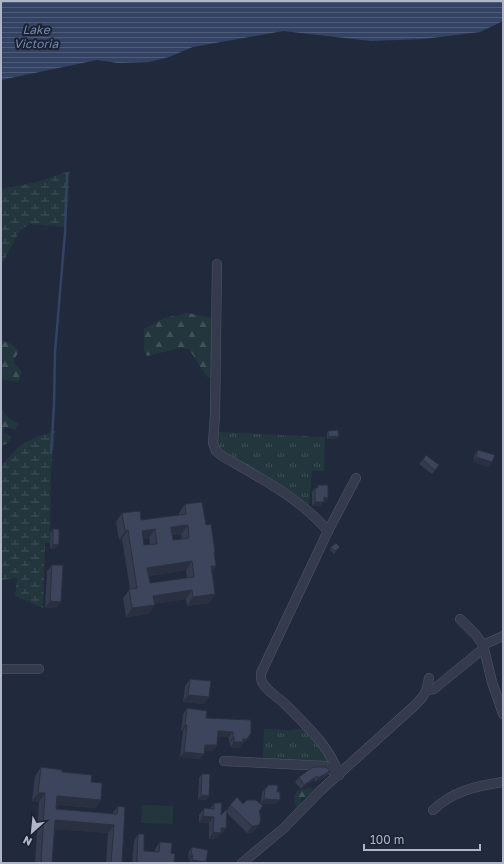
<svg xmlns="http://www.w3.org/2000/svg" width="504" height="864" font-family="'Golos Text',sans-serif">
	<defs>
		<pattern id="grass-tufts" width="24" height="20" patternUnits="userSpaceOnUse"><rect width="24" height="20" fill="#23363d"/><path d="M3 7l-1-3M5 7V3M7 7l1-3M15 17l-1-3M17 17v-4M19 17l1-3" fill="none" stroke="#405158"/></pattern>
		<pattern id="forest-firs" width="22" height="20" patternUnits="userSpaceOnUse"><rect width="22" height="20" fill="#23363d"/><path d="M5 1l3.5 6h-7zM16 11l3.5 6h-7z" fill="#405158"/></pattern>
		<pattern id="wetland-marsh" width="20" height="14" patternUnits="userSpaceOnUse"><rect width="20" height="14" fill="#23363d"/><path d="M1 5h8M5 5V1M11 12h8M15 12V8" fill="none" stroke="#405158"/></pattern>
		<pattern id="water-rules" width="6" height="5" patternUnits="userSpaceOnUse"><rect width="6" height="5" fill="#344264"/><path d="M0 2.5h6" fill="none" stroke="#4f5b79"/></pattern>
	</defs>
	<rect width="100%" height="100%" fill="#21293c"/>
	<g fill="url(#grass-tufts)">
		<path d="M218,432L325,437L324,471H312L309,506L269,478L217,448Z"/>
		<path d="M306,728L333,764L263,760L264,729L289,730Z"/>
	</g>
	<g fill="url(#forest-firs)">
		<path d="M188,313L212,318L214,378L207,377L189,349L180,348L147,356L144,351V329L164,318Z"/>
		<path d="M1,340L11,344L19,351L13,362L22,372L18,382L1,379Z"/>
		<path d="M1,408C5,416 12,420 19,424L15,430L5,427L3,432L12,437L8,443L1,446Z"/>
		<path d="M310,787L313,790L307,797H301V806L299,808L296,807L294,796L297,791Z"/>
	</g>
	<g fill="url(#wetland-marsh)">
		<path d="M70,171L66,227L30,224L20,230L3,262L1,261V189L37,182Z"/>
		<path d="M55,431L51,469L50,543H45L43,608L15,596L17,578L1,580V465L22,444L36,437Z"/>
	</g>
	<path fill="#23363d" d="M142,805L173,806V824L141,823Z"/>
	<path fill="url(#water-rules)" d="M1,1H503V21L480,32L424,39L371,41L283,31L193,47L169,57L149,62L118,63L97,60L1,80Z"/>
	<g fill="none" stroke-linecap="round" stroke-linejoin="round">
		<path stroke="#344264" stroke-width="2.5" d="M51,453L54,405L55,352L65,233L67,175"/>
		<g stroke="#505667" stroke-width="10">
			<g id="minor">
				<path d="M217,264L215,415L213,443L216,451L222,456C259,477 300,498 328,531"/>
				<path d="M460,619L476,635L483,645L492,682L503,714"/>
				<path d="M483,645L503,636"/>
				<path d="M1,669H39"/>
				<path d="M427,690L434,689L484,648"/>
				<path d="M224,761L325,766L339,775"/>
				<path d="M339,775C330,747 307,726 287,706C280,698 267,692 262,682C261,680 261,676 261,673L328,531L356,478"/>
				<path d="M433,810C453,791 476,786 503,782"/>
				<path d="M242,863L284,828L320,791L413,707C424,697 427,692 429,678"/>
			</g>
		</g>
		<use href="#minor" stroke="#353b4c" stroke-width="9"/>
	</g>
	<g fill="#343b4f" fill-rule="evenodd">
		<path d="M328,431L339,436L337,439H327V433Z"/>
		<path d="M478,450L492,462L489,467L473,462L475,454Z"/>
		<path d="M426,455L439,465L432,474L419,464Z"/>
		<path d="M318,485L328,498L325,502H323L320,506H312V492L315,488H316Z"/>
		<path d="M185,504L206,525L214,554L216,566L212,571L215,594L209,603L187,606L186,599L155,604L149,614L126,617L123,598L130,589L122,539L119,540L116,522L122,513L141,520L179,515V513ZM181,534L182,539L173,540L172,535ZM149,538L150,545H144L143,539ZM186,570L187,578L150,583L149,576Z"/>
		<path d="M53,529L56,549H50V534Z"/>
		<path d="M331,547H340L334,554L330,550Z"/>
		<path d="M52,565L61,602L56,608H45L47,571Z"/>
		<path d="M190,679L209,697L204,704L183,702L185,686Z"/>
		<path d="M187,708L206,718L247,739L243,744H241L239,748L230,747V743H229V737H217V745L213,751H204L200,759L180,757L183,731H181L183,714Z"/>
		<path d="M41,767L62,772L91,782L101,800L95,808L57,805L56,809L112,814L118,806L122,863H106L108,833L55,829L52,863H35L39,802L32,801L35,776Z"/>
		<path d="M313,767L327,776L315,782L314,780L301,789L295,782L299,777Z"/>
		<path d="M202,774L209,796L206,800H198L199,778Z"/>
		<path d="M268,785L277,792V804H261L262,792Z"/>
		<path d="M214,803L221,815L227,810L230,805L243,804L263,806L259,812L254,832L251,833H247L227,813L226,828L222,834H220L217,839H209V823H199V815L204,808L210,809Z"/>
		<path d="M138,834L144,851L155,852V849L160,842L171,853L174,863H132L134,841Z"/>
		<path d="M192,847L205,863H190V860L188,859L189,851Z"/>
	</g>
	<g fill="#2b3040">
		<path d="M339,436L337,439H327L329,437Z"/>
		<path d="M476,457L492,462L489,467L473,462Z"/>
		<path d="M324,497L328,498L325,502H323L320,506H312L315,502Z"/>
		<path d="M188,525L181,534L165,536L171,527Z"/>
		<path d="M155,529L149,538L136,540L142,531Z"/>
		<path d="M128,530L122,539L119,540L125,531Z"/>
		<path d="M59,544L56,549H50L53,545Z"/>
		<path d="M192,561L186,570L141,577L147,568Z"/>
		<path d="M211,566H216L210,575Z"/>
		<path d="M192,590L186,599L147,605L153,596Z"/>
		<path d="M215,594L209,603L187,606L193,597Z"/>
		<path d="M50,601L61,602L56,608H45Z"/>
		<path d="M155,605L149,614L126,617L132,608Z"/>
		<path d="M188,695L209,697L204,704L183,702Z"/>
		<path d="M185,725H187L183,731H181Z"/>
		<path d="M218,731L233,732L229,737H214Z"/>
		<path d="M233,737H234L230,743H229Z"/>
		<path d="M243,739H247L243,744H241L239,748L230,747L234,742Z"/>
		<path d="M205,745H217L213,751H201Z"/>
		<path d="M184,752L204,754L200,759L180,757Z"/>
		<path d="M330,771L327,776L315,782L318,778Z"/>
		<path d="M317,776L314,780L301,789L304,785Z"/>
		<path d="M38,793H45L39,802L32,801Z"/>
		<path d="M201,795L209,796L206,800H198Z"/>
		<path d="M57,796L101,800L95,808L51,804Z"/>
		<path d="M264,799L280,800L277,804H261Z"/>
		<path d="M203,816L214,817L209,823H199Z"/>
		<path d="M55,820L114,825L108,833L50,829Z"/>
		<path d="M259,825L254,832L251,833H247L252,826Z"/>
		<path d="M221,828H226L222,834H220L217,839H209L213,832Z"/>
		<path d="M191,855H193L190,860L188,859Z"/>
		<path d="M192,860L206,862L205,863H190Z"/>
	</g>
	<g fill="#3d455c" stroke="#2b3040" fill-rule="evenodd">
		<path d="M338,430L339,436L329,437L328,431Z"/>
		<path d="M478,450L495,455L492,462L476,457Z"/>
		<path d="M426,455L439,465L435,470L423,460Z"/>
		<path d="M318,485H328V498L324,497V502H315V488H318Z"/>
		<path d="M202,502L206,525L211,524L215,552H214L216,566H211L215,594L193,597L192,590L153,596L155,605L132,608L129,589L137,588L128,530L125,531L122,513L140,511L141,520L186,514L185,504ZM188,525L189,538L173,540L171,527ZM155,529L157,544L144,545L142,531ZM192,561L194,577L150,583L147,568Z"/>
		<path d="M53,529H59V544L53,545Z"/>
		<path d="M336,543L340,547L335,551L331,547Z"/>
		<path d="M52,565H63L61,602L50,601Z"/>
		<path d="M190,679L211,681L209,697L188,695Z"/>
		<path d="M187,708L207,711L206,718L251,720V733L247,739H243V742H234V737H233V732L218,731L217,745H205L204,754L184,752L187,725H185Z"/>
		<path d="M41,767L62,770V772L92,775L91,782L102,783L101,800L57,796L56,809L115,814H117L118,806L125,807L122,863H111L114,825L55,820L52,863H41L45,793H38Z"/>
		<path d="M313,767H326L330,771L318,778L317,776L304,785L299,777Z"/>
		<path d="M202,774H210L209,796L201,795Z"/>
		<path d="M268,785H278L277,792H280V800L264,799L265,788H267Z"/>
		<path d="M237,797L243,804L247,800H256L263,806L259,811L261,819L259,825L255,826H252L230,805Z"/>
		<path d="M214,803H222L221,815L227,809L226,828H221V833L213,832L214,817L203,816L204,808L214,809Z"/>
		<path d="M138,834H144V851L159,852L160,842L172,843L171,853L175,854L174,863H137Z"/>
		<path d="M192,847L208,850L206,862L192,860L193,855H191Z"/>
	</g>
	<g text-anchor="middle" stroke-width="4" stroke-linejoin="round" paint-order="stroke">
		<g font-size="12" font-style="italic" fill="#7688b2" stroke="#1a2131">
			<text x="36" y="34">Lake<tspan x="36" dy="14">Victoria</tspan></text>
		</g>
	</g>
	<rect width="504" height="864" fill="none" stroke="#b0b6c8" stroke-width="4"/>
	<g transform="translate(32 832) rotate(207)" stroke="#1a2131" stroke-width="3" paint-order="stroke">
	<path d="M0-3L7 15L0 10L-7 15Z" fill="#b0b6c8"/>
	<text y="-6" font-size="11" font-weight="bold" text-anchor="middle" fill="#b0b6c8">N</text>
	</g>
	<path d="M364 844v6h116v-6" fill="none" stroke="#b0b6c8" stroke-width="2"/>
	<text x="370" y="844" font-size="12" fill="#b0b6c8" stroke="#1a2131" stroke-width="3" paint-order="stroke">100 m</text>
</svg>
